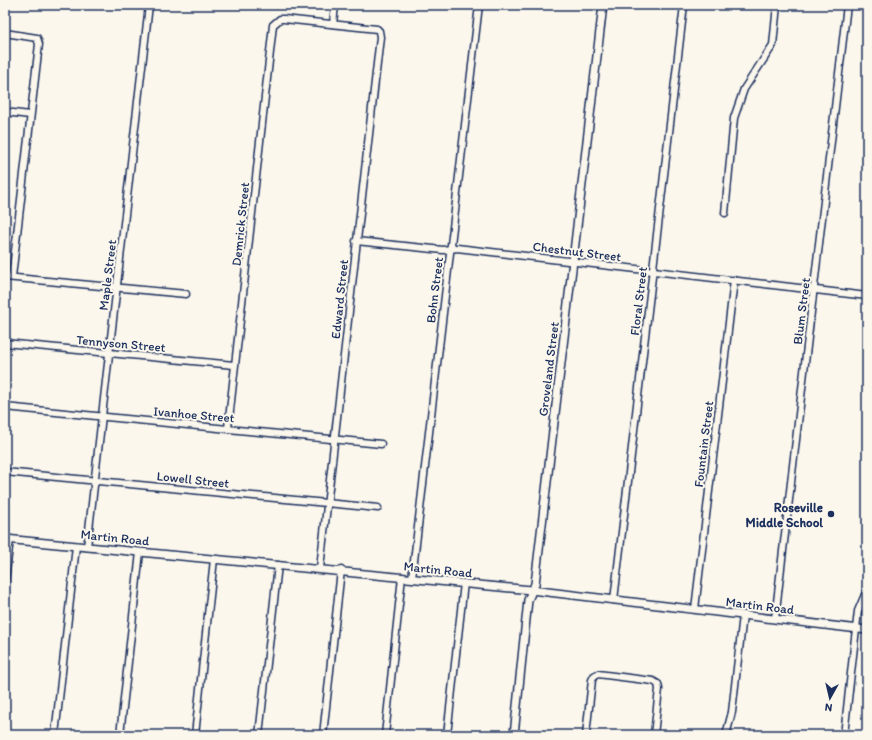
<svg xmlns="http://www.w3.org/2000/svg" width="872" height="740" font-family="Itim,sans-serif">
	<rect width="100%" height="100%" fill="#fbf7ec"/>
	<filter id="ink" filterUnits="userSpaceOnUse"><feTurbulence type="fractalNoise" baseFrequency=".025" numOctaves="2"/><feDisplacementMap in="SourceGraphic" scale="8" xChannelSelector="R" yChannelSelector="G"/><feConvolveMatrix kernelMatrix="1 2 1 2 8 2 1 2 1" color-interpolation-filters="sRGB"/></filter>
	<g filter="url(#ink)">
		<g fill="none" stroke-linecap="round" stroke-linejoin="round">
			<g stroke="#1b2f5e" stroke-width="9">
				<g id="minor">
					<path d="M333,24L335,5"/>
					<path d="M5,33L37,38L39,44L12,277"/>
					<path d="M5,112L30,115"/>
					<path d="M725,213L734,118L744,89L773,45L777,5"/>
					<path d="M356,241L443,250L457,248L867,296"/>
					<path d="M5,277L186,294"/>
					<path d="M5,343L234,365"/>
					<path d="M5,407L381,444"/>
					<path d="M228,428L273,25L280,19H284L377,29L379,31L380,37L320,568"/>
					<path d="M5,472L378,508"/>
					<path d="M87,547L149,5"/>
					<path d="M412,578L479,5"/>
					<path d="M5,581L10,539"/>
					<path d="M614,600L684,5"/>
					<path d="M695,609L734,280"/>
					<path d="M775,619L847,5"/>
					<path d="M55,735L76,546"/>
					<path d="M120,735L140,552"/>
					<path d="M195,735L214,559"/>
					<path d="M259,735L278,565"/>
					<path d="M323,735L341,570"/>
					<path d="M385,735L402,577"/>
					<path d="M447,735L464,583"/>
					<path d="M586,735L592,680L594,676L598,674L653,681L658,684L659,689L654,735"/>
					<path d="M726,735L732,712L743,615"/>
					<path d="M844,735L858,611L867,590"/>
				</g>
			</g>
			<g stroke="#1b2f5e" stroke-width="10">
				<g id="tertiary">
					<path d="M5,539L531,590L867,630"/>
					<path d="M514,735L528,600L535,584L603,5"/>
				</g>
			</g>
			<use href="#minor" stroke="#fbf7ec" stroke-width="6"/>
			<use href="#tertiary" stroke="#fbf7ec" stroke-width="7"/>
		</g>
	</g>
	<circle fill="#1b2f5e" stroke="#fbf7ec" stroke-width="1.5" cx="831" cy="514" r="4"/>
	<g text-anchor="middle" stroke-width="4" stroke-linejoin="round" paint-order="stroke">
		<g font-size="13" fill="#1b2f5e" stroke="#fbf7ec">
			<text transform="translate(240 224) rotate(-84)" y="5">Demrick Street</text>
			<text transform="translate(577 251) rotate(7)" y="5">Chestnut Street</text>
			<text transform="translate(107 275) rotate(-83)" y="5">Maple Street</text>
			<text transform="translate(434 290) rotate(-83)" y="5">Bohn Street</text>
			<text transform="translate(339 299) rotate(-84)" y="5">Edward Street</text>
			<text transform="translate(638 301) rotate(-83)" y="5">Floral Street</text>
			<text transform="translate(801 311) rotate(-83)" y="5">Blum Street</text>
			<text transform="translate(121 343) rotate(5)" y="5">Tennyson Street</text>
			<text transform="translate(548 369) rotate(-83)" y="5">Groveland Street</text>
			<text transform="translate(194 414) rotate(5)" y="5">Ivanhoe Street</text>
			<text transform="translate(703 444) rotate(-83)" y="5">Fountain Street</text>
			<text transform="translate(193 479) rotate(6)" y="5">Lowell Street</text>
			<text transform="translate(115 537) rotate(6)" y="5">Martin Road</text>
			<text transform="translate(438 569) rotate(6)" y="5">Martin Road</text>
			<text transform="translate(760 605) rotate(7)" y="5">Martin Road</text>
		</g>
		<g font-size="13" font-weight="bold" fill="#1b2f5e" stroke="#fbf7ec" text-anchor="end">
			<text x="823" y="512">Roseville<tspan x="823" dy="15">Middle School</tspan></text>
		</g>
	</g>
	<rect width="872" height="740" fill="none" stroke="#fbf7ec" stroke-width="20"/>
	<rect x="10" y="10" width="852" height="720" fill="none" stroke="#1b2f5e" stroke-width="1.5" filter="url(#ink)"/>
	<g transform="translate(830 698) rotate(188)" stroke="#fbf7ec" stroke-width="3" paint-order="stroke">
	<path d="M0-3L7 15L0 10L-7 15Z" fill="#1b2f5e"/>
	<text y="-6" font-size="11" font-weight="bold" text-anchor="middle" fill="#1b2f5e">N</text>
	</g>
</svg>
